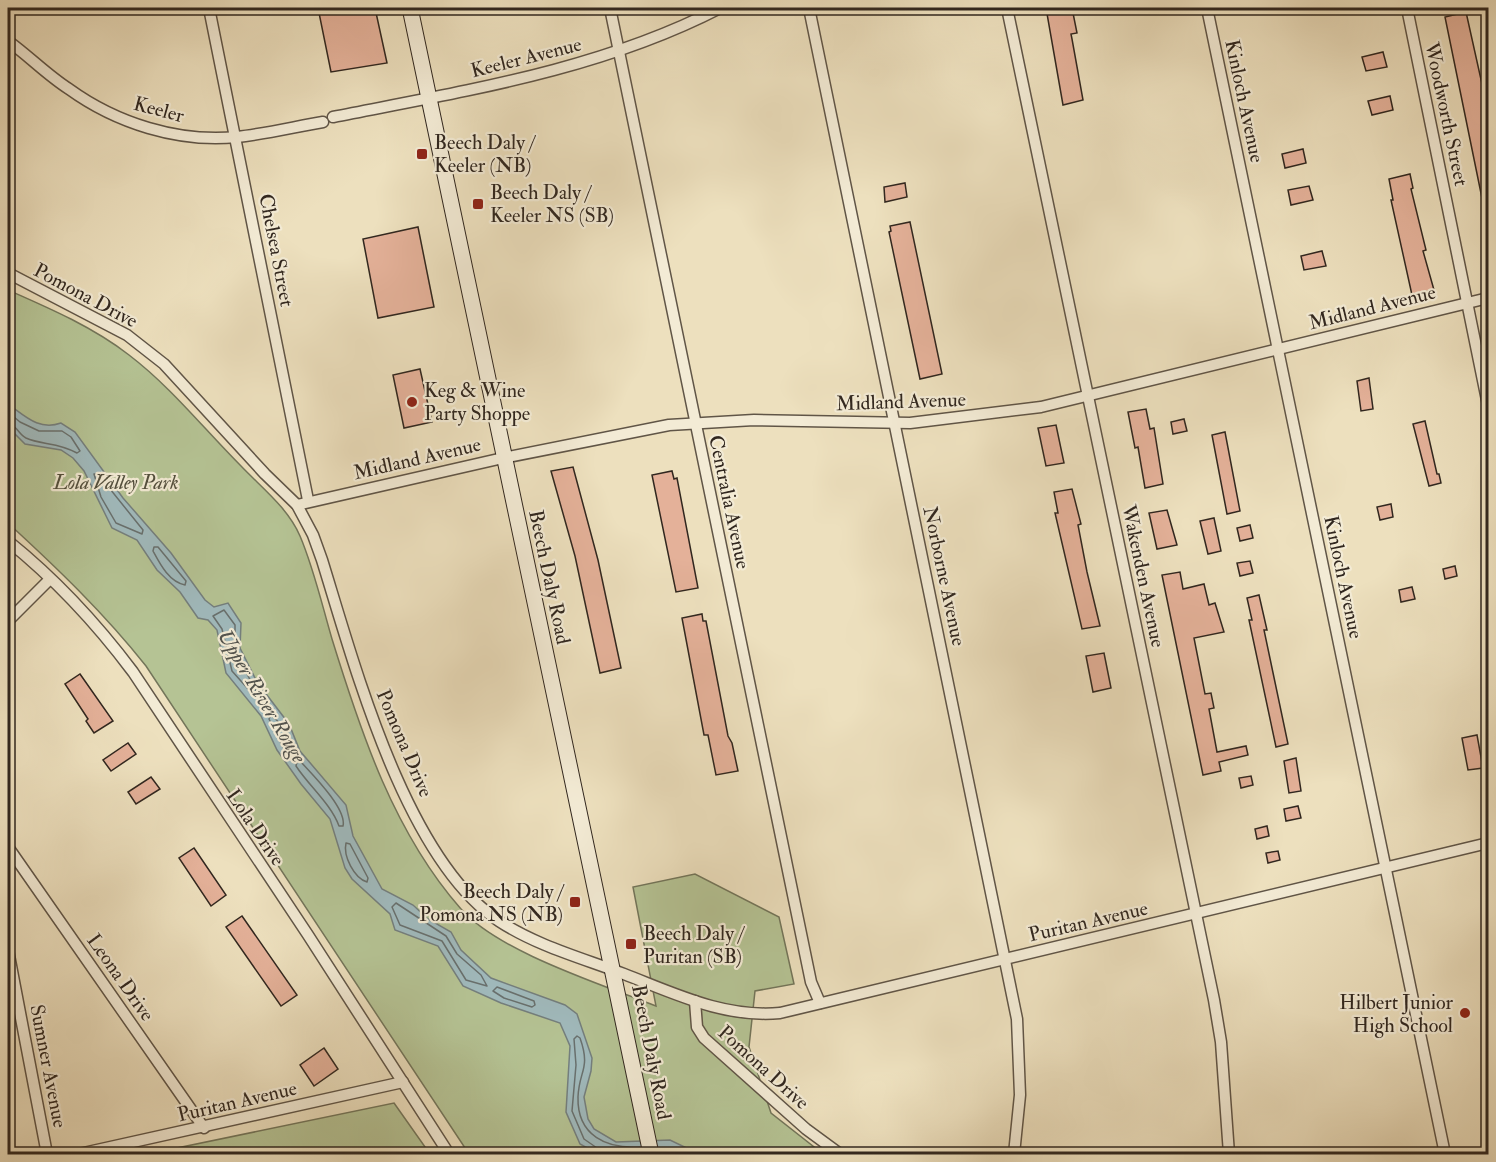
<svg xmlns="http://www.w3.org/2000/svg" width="1496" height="1162" font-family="'IM FELL Double Pica',serif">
	<rect width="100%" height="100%" fill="#ede0be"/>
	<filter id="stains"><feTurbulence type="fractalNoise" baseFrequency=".00333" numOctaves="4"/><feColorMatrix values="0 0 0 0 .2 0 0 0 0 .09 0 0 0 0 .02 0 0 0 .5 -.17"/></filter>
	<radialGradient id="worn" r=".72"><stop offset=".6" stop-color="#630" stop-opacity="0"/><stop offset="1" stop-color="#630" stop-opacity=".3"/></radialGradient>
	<g fill="#b5c394" stroke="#73755a" stroke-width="1.5">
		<path d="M8,290C49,308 93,327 129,355C171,387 204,429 241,466C262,488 288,508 300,536C314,569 322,605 332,639C361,733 394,833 461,909C499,952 601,984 656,1006L633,887L695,874L779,917L794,984L755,991L749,1047L771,1113L823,1154H469L146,666C104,613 57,568 8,523Z"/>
		<path d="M394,1103L430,1154H148Z"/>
	</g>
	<path fill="#a0babd" stroke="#747f7e" stroke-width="1.5" d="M8,404C25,416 39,431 61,423L75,432L123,498L171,553L205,600L214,607L228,603L241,623L240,648L257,682L289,724L300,751L346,805L353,836L382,889L413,905L428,919L451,932L461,950L491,978L565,1005L577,1014L592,1058L591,1071L584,1097L588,1119L594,1129L616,1142L670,1140L699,1154H598L580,1144L566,1112L570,1046L560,1023L501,1003L463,986L438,946L395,930L390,914L352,879L345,868L330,819L301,784L277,750L261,716L226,673L217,630L208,620L198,618L180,592L157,570L137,540L112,528L84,471L73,458L61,450L25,444L8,427Z"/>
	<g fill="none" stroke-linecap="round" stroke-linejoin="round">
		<g stroke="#68706e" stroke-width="1.5">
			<path d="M8,412L20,422L39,431H62L71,437L80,451L77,453C58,442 41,445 26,438C18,434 17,425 8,424"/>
			<path d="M94,474H98L143,530L142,534L116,523L101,497Z"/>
			<path d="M154,547H158L186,581L185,585C169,582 160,564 153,551Z"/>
			<path d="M224,610L235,625V651L258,695L257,699L232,671L222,629L213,616Z"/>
			<path d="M271,715L284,727L294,753L293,757L283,747L269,719Z"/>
			<path d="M297,762H301C313,775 347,809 343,826H339C331,804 309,786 296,766Z"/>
			<path d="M346,843L350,844L368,878L367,882C354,878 343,856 346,843Z"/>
			<path d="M396,903L446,936L457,954L481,975L487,986L466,980L442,941L400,925L392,907Z"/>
			<path d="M497,987L534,1001L535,1005L532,1007L504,998L493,991Z"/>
			<path d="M599,1154L597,1148L584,1139L572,1111L576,1065L574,1039L577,1036L580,1038C591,1069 579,1070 578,1097C577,1136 607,1149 640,1147"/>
		</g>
	</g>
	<g fill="#e4b199" stroke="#31271f" stroke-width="1.5">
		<path d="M318,8H375L387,63L331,72Z"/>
		<path d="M1046,8H1072L1077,33L1071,34L1072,39L1083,100L1063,105Z"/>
		<path d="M1466,12L1488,111V207L1484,208L1445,17Z"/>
		<path d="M1383,52L1387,67L1366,71L1362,57Z"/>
		<path d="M1390,96L1393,110L1372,115L1368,101Z"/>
		<path d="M1303,149L1306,163L1285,168L1282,154Z"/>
		<path d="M1410,174L1413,188L1411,189L1426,250L1423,251L1434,290L1412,295L1391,200H1393L1389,179Z"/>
		<path d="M905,183L907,197L885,202L884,187Z"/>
		<path d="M1309,186L1313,200L1291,205L1288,190Z"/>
		<path d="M910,222L942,374L920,379L889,232L891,231L890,226Z"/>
		<path d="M418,227L434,307L378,318L363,239Z"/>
		<path d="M1322,251L1326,266L1304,270L1301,256Z"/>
		<path d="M420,369L432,422L404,428L393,375Z"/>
		<path d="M1369,378L1373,409L1361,411L1357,381Z"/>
		<path d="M1146,409L1150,429L1154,428L1163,484L1145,488L1138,447L1135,448L1128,412Z"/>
		<path d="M1184,419L1187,431L1173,434L1171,422Z"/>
		<path d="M1425,421L1437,474H1439L1441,483L1429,486L1413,424Z"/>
		<path d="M1056,425L1064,463L1046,466L1038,428Z"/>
		<path d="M1225,432L1240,511L1227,514L1212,435Z"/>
		<path d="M573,467L598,560L621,668L600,673L575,556L551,471Z"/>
		<path d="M672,471L674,479L677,478L698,588L676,592L652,475Z"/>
		<path d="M1072,489L1081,524L1078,525L1087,572L1100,626L1082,629L1055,513H1058L1054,492Z"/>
		<path d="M1391,504L1393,517L1380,520L1377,507Z"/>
		<path d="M1167,510L1177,545L1157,549L1149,513Z"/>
		<path d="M1214,518L1221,551L1208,554L1200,521Z"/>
		<path d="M1250,525L1253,538L1240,541L1237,528Z"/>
		<path d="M1250,561L1253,573L1240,576L1237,563Z"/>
		<path d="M1455,566L1457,576L1445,579L1443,569Z"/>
		<path d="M1180,572L1183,589L1204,584L1209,605L1215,603L1224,632L1194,638L1205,694L1211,693L1214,708L1209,709L1217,752L1246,746L1248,755L1219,762L1221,771L1203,775L1162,575Z"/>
		<path d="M1412,587L1415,599L1401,602L1399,590Z"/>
		<path d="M1259,595L1267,630H1264L1288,744L1276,747L1249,620H1252L1247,598Z"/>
		<path d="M702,614L703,621H706L728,736L732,743L738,771L716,775L708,735H704L682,618Z"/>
		<path d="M1104,653L1111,688L1093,692L1086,656Z"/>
		<path d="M80,674L113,721L94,733L86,721L88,719L65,684Z"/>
		<path d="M1477,735L1483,768L1468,770L1462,738Z"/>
		<path d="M128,743L136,754L111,771L103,760Z"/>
		<path d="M1296,758L1301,791L1289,793L1284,761Z"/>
		<path d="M1251,776L1253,785L1241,788L1239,778Z"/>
		<path d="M151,777L160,789L136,804L128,792Z"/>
		<path d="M1298,806L1301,818L1286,821L1284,809Z"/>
		<path d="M1267,826L1269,836L1257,839L1255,829Z"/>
		<path d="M194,848L226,895L211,906L179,858Z"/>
		<path d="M1278,851L1280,860L1268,863L1266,853Z"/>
		<path d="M242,916L297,995L281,1006L226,927Z"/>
		<path d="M324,1048L338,1069L314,1086L300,1065Z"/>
	</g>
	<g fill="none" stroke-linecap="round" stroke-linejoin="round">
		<g stroke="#605547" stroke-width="13">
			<g id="minor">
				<path d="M209,8L308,500"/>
				<path d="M610,8L811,982L820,1003"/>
				<path d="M809,8L1017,1019L1020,1095L1014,1154"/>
				<path d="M1007,8L1214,1000L1221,1042L1229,1154"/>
				<path d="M1207,8L1445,1154"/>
				<path d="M1407,8L1488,405"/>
				<path d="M8,41C29,56 47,75 69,89C116,123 178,143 237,137C265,134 294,127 323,122"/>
				<path d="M333,117C464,91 600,70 720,8"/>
				<path d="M8,273L127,335L164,364L265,474L297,505L313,535L322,560C354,663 405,859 499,921C537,946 582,958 624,974C676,994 724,1018 780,1013L1488,843"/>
				<path d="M297,505L503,458L669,425L754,420L910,423L1041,407L1488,298"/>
				<path d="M8,541C54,578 97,624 133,672L308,935L449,1154"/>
				<path d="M8,621L50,579"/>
				<path d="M8,847L204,1128"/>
				<path d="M8,950L47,1154"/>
				<path d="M695,1001L697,1027L704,1038L806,1129L840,1154"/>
				<path d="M79,1154L403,1082"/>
			</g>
		</g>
		<g stroke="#31271f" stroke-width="17">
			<path id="secondary" d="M410,8L651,1154"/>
		</g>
		<use href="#minor" stroke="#f3ebd5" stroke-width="10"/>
		<use href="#secondary" stroke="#f3ebd5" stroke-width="15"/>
	</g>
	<g fill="#8f2418" stroke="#f3ebd5" stroke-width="2">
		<rect x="416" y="148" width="12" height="12" rx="3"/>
		<rect x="472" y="198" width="12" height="12" rx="3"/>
		<circle cx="412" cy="402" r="6"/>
		<rect x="569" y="896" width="12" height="12" rx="3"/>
		<rect x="625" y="938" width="12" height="12" rx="3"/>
		<circle cx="1465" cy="1013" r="6"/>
	</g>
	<g text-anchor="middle" stroke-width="4.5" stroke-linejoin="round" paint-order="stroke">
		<g font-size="20" fill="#31271f" stroke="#f3ebd5">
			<text transform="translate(526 57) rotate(-14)" y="7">Keeler Avenue</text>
			<text transform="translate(1245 101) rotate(78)" y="7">Kinloch Avenue</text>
			<text transform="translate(159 109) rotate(15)" y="7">Keeler</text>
			<text transform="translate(1447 114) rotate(78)" y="7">Woodworth Street</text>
			<text transform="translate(277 250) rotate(79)" y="7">Chelsea Street</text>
			<text transform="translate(86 295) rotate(28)" y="7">Pomona Drive</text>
			<text transform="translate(1372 307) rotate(-14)" y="7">Midland Avenue</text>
			<text transform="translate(901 401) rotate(-2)" y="7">Midland Avenue</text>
			<text transform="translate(417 458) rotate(-13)" y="7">Midland Avenue</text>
			<text transform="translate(730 502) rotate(78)" y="7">Centralia Avenue</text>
			<text transform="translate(945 576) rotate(78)" y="7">Norborne Avenue</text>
			<text transform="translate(1144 576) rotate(78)" y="7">Wakenden Avenue</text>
			<text transform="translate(550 577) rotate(78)" y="7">Beech Daly Road</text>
			<text transform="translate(1344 577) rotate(78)" y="7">Kinloch Avenue</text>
			<text transform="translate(405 743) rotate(67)" y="7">Pomona Drive</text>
			<text transform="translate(256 827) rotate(56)" y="7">Lola Drive</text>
			<text transform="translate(1088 921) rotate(-13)" y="7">Puritan Avenue</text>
			<text transform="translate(121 977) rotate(55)" y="7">Leona Drive</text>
			<text transform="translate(652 1052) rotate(79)" y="7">Beech Daly Road</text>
			<text transform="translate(49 1066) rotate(79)" y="7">Sumner Avenue</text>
			<text transform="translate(764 1067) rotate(42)" y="7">Pomona Drive</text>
			<text transform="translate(237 1101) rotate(-13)" y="7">Puritan Avenue</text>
		</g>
		<g font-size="20" fill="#31271f" stroke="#f3ebd5" text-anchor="start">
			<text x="434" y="149">Beech Daly /<tspan x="434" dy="23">Keeler (NB)</tspan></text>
			<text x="490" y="199">Beech Daly /<tspan x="490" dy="23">Keeler NS (SB)</tspan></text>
			<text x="424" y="397">Keg &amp; Wine<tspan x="424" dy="23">Party Shoppe</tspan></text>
			<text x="563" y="898" text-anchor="end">Beech Daly /<tspan x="563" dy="23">Pomona NS (NB)</tspan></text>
			<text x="643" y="940">Beech Daly /<tspan x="643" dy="23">Puritan (SB)</tspan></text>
			<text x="1453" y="1009" text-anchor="end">Hilbert Junior<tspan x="1453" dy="23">High School</tspan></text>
		</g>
		<g font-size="20" font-style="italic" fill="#524e3c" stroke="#f3ebd5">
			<text x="116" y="489">Lola Valley Park</text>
		</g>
		<g font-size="21" font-style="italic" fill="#52534e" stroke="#f3ebd5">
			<text transform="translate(262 696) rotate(59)" y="7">Upper River Rouge</text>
		</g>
	</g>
	<rect width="1496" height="1162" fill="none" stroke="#ede0be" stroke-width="30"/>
	<rect x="9" y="9" width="1478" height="1144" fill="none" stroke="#31271f" stroke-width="3"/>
	<rect x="15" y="15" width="1466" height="1132" fill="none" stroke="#31271f" stroke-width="1.5"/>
	<rect width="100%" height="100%" filter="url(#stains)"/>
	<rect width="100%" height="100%" fill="url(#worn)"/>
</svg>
